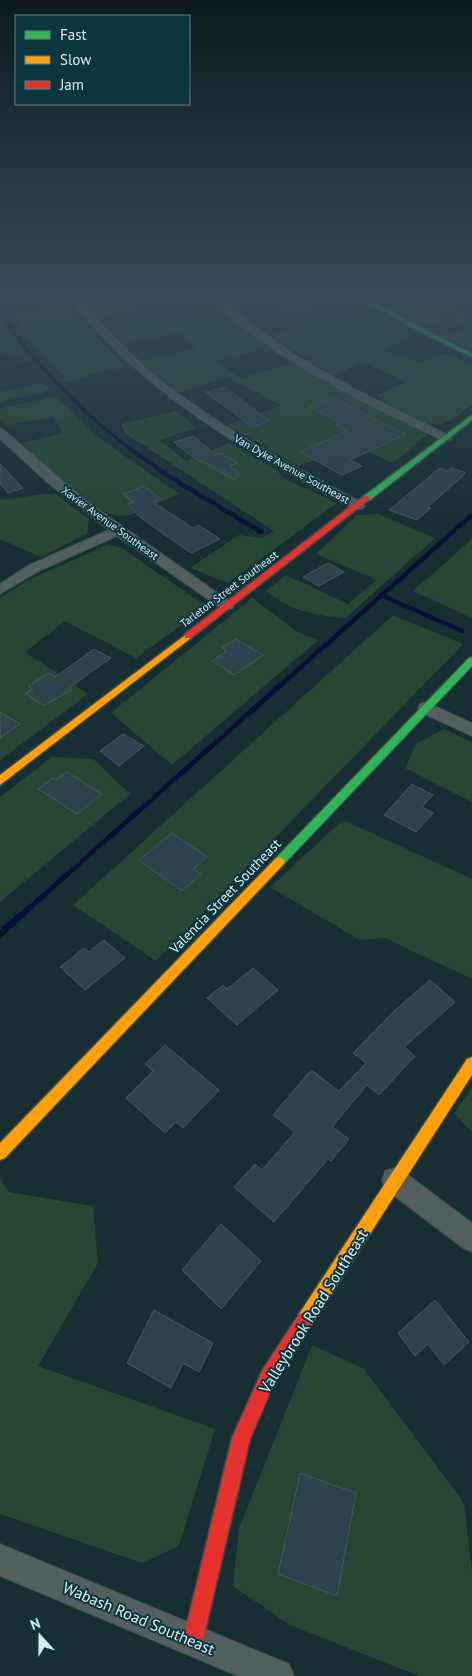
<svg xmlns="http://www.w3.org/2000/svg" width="472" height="1676" font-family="'PT Sans',sans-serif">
	<rect width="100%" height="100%" fill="#172e32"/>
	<g fill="#274734">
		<path d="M127,292L135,311L100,318L88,307L86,299Z"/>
		<path d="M216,292H281L288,297L320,292H337L350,301L286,311L271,298L233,306Z"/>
		<path d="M362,292H425L472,317V349L441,336L466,328L449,317L422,327Z"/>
		<path d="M68,307L125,367L98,373L67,384L62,380L64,376L37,349L11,312Z"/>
		<path d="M364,313L412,338L398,342L385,352L422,362L444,353L472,365V405C463,411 452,421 442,424C427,428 387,406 376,395L407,382L362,362L334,376L271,335L319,323H346L347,319Z"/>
		<path d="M205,315L225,318L268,347L218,362L241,378L294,363L427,435L393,463L353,445L299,466L227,425L281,406L227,377L179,393L139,361L196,348L178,333L124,344L114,331Z"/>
		<path d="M0,318L32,362H23L12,354L0,352Z"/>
		<path d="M41,383L51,390L0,402V392Z"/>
		<path d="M55,396L98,437L179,494C166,499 135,516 122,516C95,518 42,462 22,443L64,433L53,417L7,425L0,419V409Z"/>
		<path d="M177,411L196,428L159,440L186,461L229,443L276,470L285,479L337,503L228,583L190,568L239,535L262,538L274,531L125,433L121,424Z"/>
		<path d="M54,493L89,519L87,534L41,557L0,539V500Z"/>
		<path d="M378,514L435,538L345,618C315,616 289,610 266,591L286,575L348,604L377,580L316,554L357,515Z"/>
		<path d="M472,539V618L413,591Z"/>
		<path d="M107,545L120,547L203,604L195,615L136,658L65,621L25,652L88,694L0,760V598L28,580Z"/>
		<path d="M252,598L299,633L318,640L172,765L111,713Z"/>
		<path d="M393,615L463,644L156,961L73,905Z"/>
		<path d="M444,729L472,742V802L405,768L416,744Z"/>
		<path d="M52,757L93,759L130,794L0,902V797Z"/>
		<path d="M343,820L472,879V979L385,938L360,940L270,887Z"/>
		<path d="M472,1088V1132L454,1113Z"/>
		<path d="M0,1178L9,1192L93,1206L98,1263L38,1366L215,1429L179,1546L142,1563L0,1514Z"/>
		<path d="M312,1345L364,1369L464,1503L472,1572V1676H419L290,1625L233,1586L239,1528Z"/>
	</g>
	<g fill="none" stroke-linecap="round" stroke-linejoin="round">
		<path stroke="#081038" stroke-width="3" d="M0,313C36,366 80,410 130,449"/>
		<g stroke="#081038" stroke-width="4.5">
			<path d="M129,448L170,477L261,532"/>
			<path d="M381,595L462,631"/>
			<path d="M319,651L472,515"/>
		</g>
		<path stroke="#081038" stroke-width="5" d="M26,911L320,650"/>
		<path stroke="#081038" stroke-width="7" d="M0,934L27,910"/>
	</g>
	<g fill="#2e444d" stroke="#48585e">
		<path d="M225,387L269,421L252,427L206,392Z"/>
		<path d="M334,397L370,417L406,434L350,460L362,466L342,475L300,452L347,431L336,425L339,423L309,406Z"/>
		<path d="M193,436L216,455L220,453L238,463L230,466L239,474L235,480L190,455L174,442Z"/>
		<path d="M0,464L23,488L8,493L0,484Z"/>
		<path d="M440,468L448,471L451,468L466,473L428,507L431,508L417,520L389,510Z"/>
		<path d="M144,486L161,499L153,502L193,528L199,525L220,539L191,553L141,518L127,504L133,502L123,494Z"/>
		<path d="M328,563L344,572L319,586L303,577Z"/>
		<path d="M235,639L263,655L234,675L212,661L227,651L222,648Z"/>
		<path d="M94,649L111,658L69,688L71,690L43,706L26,693L33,690L28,686L49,673L55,677Z"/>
		<path d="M0,712L20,724L0,738Z"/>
		<path d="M123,734L144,746L119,766L100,751Z"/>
		<path d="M67,772L102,794L77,814L38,789L53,778L56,780Z"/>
		<path d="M412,784L433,795L422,807L433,813L416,832L384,815Z"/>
		<path d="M172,833L207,857L193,869L201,874L182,891L139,860Z"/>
		<path d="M104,940L125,958L85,990L60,967L84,948L89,952Z"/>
		<path d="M253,968L278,990L237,1025L207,998L223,985L227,989Z"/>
		<path d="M430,980L455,1002L404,1047L415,1056L379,1095L367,1085L332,1127L349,1139L331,1161L328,1159L274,1222L234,1187L255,1164L262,1170L295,1132L273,1115L311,1070L339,1091L366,1063L353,1053L393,1012Z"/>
		<path d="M165,1045L219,1090L183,1128L176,1122L165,1133L126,1098L153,1071L145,1064Z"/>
		<path d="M221,1224L261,1261L221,1309L182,1270Z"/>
		<path d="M435,1300L469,1342L444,1365L428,1344L415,1356L398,1333Z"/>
		<path d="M154,1310L213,1343L199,1372L183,1363L171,1388L127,1363Z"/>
		<path d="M300,1473L356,1493L337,1596L278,1574Z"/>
	</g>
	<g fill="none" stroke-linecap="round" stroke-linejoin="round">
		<g stroke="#384b4e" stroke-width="2">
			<g id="street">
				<path d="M67,292H76C94,315 113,337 134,357C201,419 284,461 363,503L365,506L363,509H353C267,462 179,415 110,344C95,329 77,310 67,292Z"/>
				<path d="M203,292H212L237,313L294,354L355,389L452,437L450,440H442C371,406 301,373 239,325C227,316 210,304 203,292Z"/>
				<path d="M0,428L4,430L85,500L232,603L234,606L232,609H222L117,536L39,571L0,594V584L29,565L109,530L48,483L0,439Z"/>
				<path d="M426,702L472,723V736L420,712L418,708L420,704Z"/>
				<path d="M394,1168L403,1171L472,1223V1252L463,1248L385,1189L382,1180L385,1171Z"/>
				<path d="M0,1544L289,1664L294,1676H238L0,1576Z"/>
			</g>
		</g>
		<g stroke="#384b4e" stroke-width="3">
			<g id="fast">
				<path d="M350,292H356L421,328L472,353V357L417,330Z"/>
				<path d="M472,415V420L370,500H364V496Z"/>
				<path d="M472,657V666L283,865H275L273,862L275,859L469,658Z"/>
			</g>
		</g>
		<g stroke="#384b4e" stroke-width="3">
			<g id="slow">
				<path d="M188,633L193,636L191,638L0,785V775Z"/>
				<path d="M279,857L283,859L285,862L283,865L5,1158L0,1160V1143L275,859Z"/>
				<path d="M472,1057V1075L311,1326L305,1328L299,1326L297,1320L299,1314L467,1059Z"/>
			</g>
		</g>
		<g stroke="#384b4e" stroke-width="3">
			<g id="jam">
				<path d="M364,496L371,498L191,638H185V634Z"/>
				<path d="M305,1312L311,1314L313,1320L311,1326L274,1383L250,1439L203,1640L200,1647L193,1650L186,1647L183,1640L232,1438L262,1371L299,1314Z"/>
			</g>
		</g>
		<use href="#street" fill="#525f5e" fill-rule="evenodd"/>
		<use href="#fast" fill="#30b455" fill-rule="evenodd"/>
		<use href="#slow" fill="#ff9f0a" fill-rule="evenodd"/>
		<use href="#jam" fill="#e5322d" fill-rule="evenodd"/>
	</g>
	<linearGradient id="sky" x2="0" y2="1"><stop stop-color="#0d191c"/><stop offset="0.56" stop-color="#364c5a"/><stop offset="1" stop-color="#364c5a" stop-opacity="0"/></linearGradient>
	<rect width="472" height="526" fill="url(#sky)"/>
	<g text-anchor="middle" stroke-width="4" stroke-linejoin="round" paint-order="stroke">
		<g font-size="11" fill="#d8edf1" stroke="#0c363d">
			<text transform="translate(292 469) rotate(29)" y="4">Van Dyke Avenue Southeast</text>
			<text transform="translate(110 523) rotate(36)" y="4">Xavier Avenue Southeast</text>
			<text transform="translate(229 589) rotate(-37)" y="4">Tarleton Street Southeast</text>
		</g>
		<g font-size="14" fill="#d8edf1" stroke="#0c363d">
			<text transform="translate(225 896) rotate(-46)" y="5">Valencia Street Southeast</text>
		</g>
		<g font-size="16" fill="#d8edf1" stroke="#0c363d">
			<text transform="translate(313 1311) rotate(-58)" y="6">Valleybrook Road Southeast</text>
			<text transform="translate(139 1618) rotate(23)" y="6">Wabash Road Southeast</text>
		</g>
	</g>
	<rect x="15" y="15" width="175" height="90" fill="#0c363d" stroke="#5e7f85"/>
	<rect x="25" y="31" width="25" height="8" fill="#30b455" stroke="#5e7f85"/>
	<text x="60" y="40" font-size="15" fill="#d8edf1">Fast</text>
	<rect x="25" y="56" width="25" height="8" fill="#ff9f0a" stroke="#5e7f85"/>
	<text x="60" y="65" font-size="15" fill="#d8edf1">Slow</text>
	<rect x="25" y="81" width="25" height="8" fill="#e5322d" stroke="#5e7f85"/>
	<text x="60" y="90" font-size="15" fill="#d8edf1">Jam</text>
	<g transform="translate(40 1636) rotate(339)" stroke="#0c363d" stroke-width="4" paint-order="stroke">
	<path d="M0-4L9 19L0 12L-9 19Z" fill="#d8edf1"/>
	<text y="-8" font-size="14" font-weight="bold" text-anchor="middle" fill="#d8edf1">N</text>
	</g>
</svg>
